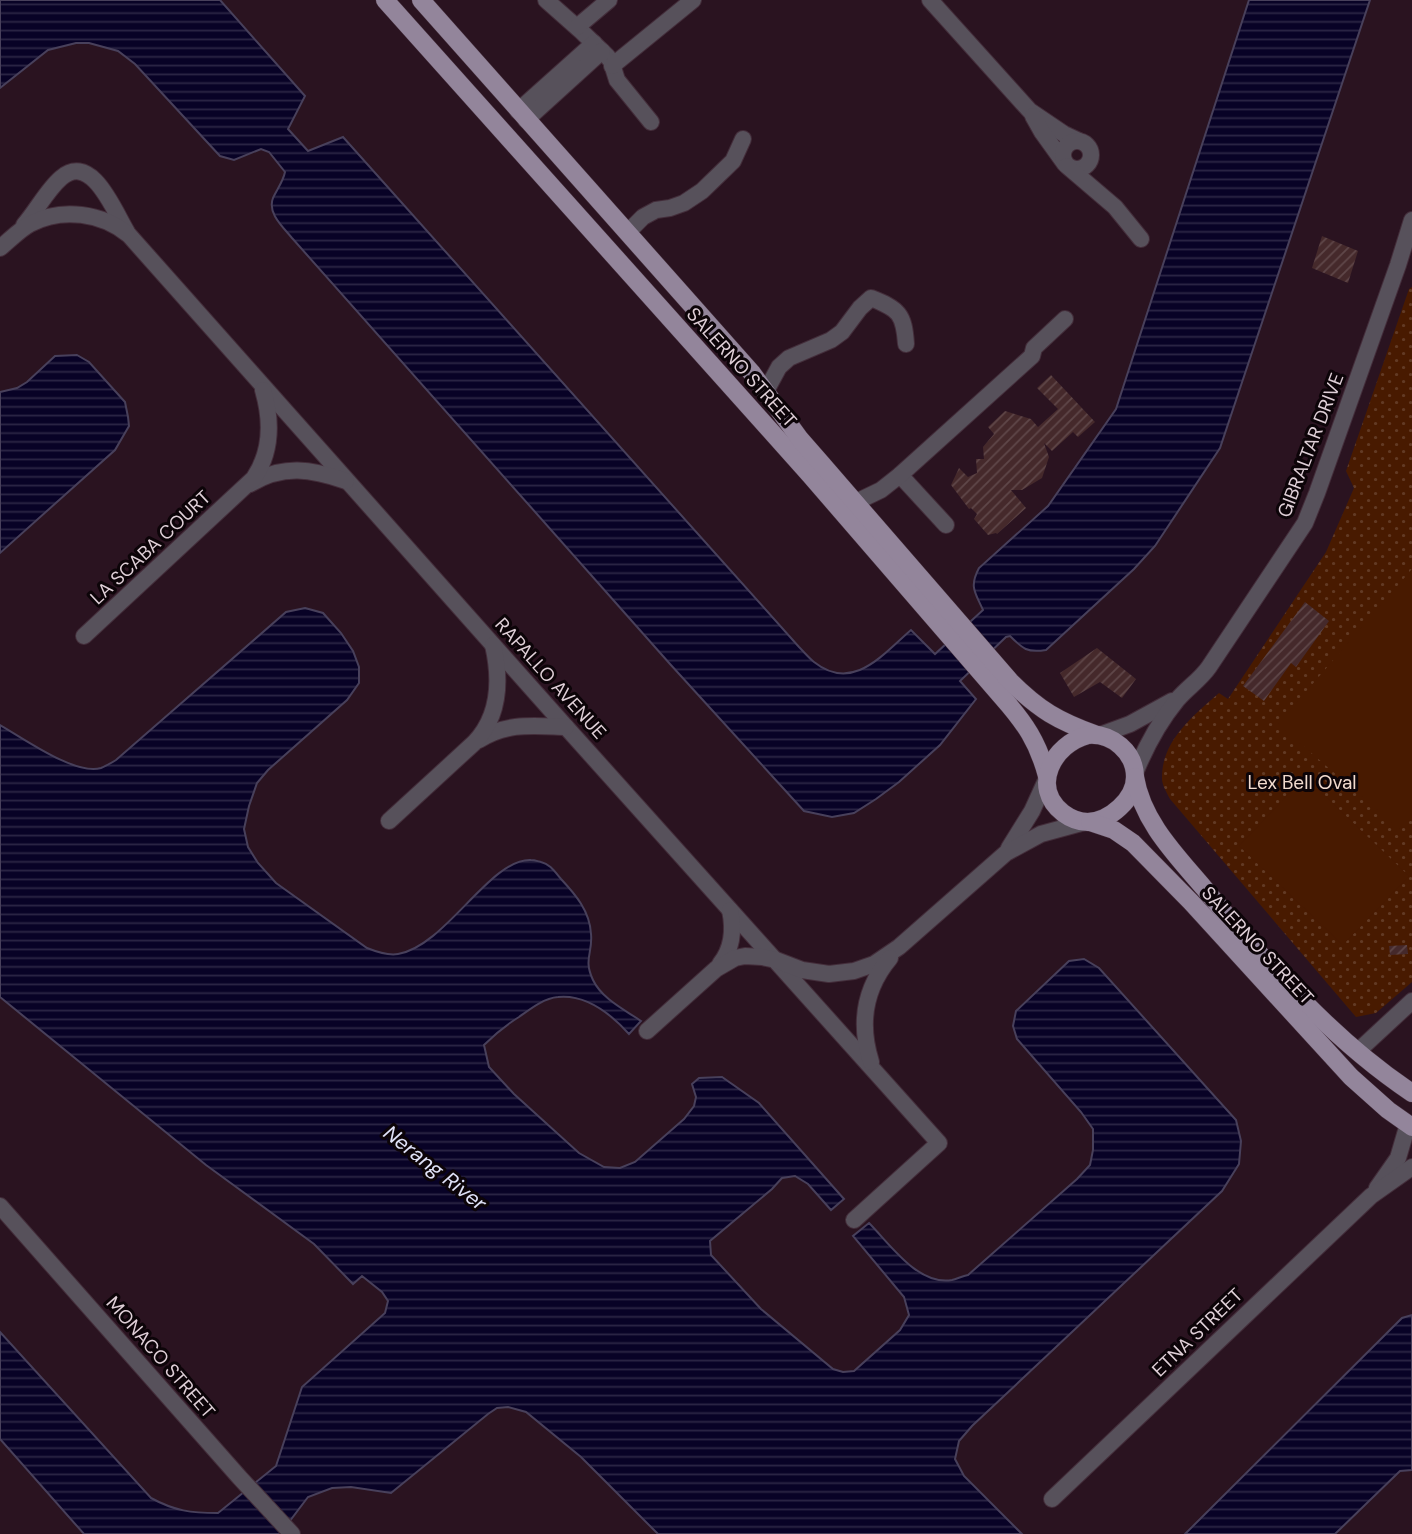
<svg xmlns="http://www.w3.org/2000/svg" width="1412" height="1534" font-family="'DM Sans',sans-serif">
	<defs>
		<pattern id="green-dots" width="8" height="8" patternUnits="userSpaceOnUse" patternTransform="scale(1.75)"><rect width="8" height="8" fill="#481a00"/><path d="M2 2h.1M6 6h.1" fill="none" stroke="#623a24" stroke-width="1.8" stroke-linecap="round"/></pattern>
		<pattern id="water-rules" width="6" height="5" patternUnits="userSpaceOnUse" patternTransform="scale(1.75)"><rect width="6" height="5" fill="#080226"/><path d="M0 2.5h6" fill="none" stroke="#2c2645"/></pattern>
		<pattern id="building-hatch" width="6" height="6" patternUnits="userSpaceOnUse" patternTransform="scale(1.75)"><rect width="6" height="6" fill="#45292b"/><path d="M-1 1l2-2M0 6l6-6M5 7l2-2" fill="none" stroke="#5f4749"/></pattern>
	</defs>
	<rect width="100%" height="100%" fill="#2a1320"/>
	<path fill="url(#green-dots)" d="M1412,287V982L1376,1013L1356,1017L1170,799C1167,793 1162,785 1162,779C1161,741 1193,716 1219,693L1228,699L1326,552L1354,488L1346,471L1409,289Z"/>
	<g fill="#481a00">
		<path d="M1412,569V814L1399,829L1278,724Z"/>
		<path d="M1305,777L1409,876L1343,945L1239,846Z"/>
	</g>
	<g fill="url(#water-rules)" stroke="#48405b" stroke-width="2">
		<path d="M0,0H220L305,96L288,129L308,151L343,137L799,647C804,652 809,658 814,662C853,693 883,654 911,630L935,654L983,610C975,592 969,587 979,568L1048,506L1116,409L1249,0H1370L1220,448L1155,546L1134,569L1046,650C1027,653 1023,649 1010,636L1006,637L960,681L976,699L940,745L899,782L876,799L854,813L832,817L804,811L670,664L292,238C283,227 267,213 273,198C277,189 283,182 285,172L269,152L261,149L234,160L220,156L135,64L118,51L89,43H76L48,50L0,88Z"/>
		<path d="M77,355L89,362L125,402L128,417L129,426L115,450L0,553V392L17,388L27,382L55,356Z"/>
		<path d="M305,608L323,613L341,633L353,651L359,667V683L347,700L268,770L257,783L249,806L244,829L248,847L258,863L276,883L367,948C377,952 388,956 398,954C446,946 490,858 531,860C534,860 537,861 541,862C550,864 555,872 561,879C575,894 590,911 591,934C593,953 583,959 593,980C602,999 625,1010 641,1021L629,1034C611,1014 587,994 558,997C544,998 530,1009 519,1017C506,1025 495,1034 484,1045L489,1067L514,1094L579,1153L604,1167L620,1168L635,1162L684,1119L694,1106L696,1097L692,1084L699,1078L722,1077L759,1103L844,1199L831,1210L808,1184L795,1176L782,1178L772,1189L710,1241L711,1255L761,1309L833,1369L843,1372L854,1371L900,1330L909,1315L904,1297L853,1236L869,1223C890,1244 918,1286 952,1280C957,1279 962,1276 968,1275L1077,1179L1090,1165L1093,1150V1129L1081,1112L1017,1039L1013,1026L1016,1011L1069,961L1084,959L1099,968L1236,1120L1241,1141L1239,1164L1222,1191L972,1426L959,1441L955,1459L964,1476L1022,1534H658L581,1457L526,1412L508,1407L497,1408L488,1414L391,1493L351,1487L332,1488L308,1497L280,1534H84L0,1439V1332L151,1498C175,1511 191,1513 218,1513L276,1466L302,1387L385,1313L388,1301L382,1292L362,1276L353,1284L314,1244L206,1165L0,997V725C23,738 76,776 101,768C106,766 111,763 116,760L286,612Z"/>
		<path d="M1412,1315V1470L1400,1471L1335,1534H1185L1402,1318Z"/>
	</g>
	<g fill="url(#building-hatch)">
		<path d="M1322,236L1358,251L1348,283L1312,268Z"/>
		<path d="M1051,375L1095,422L1078,437L1073,432L1052,451L1044,443L1049,457L1042,478L1022,490H1011L1026,508L997,534L996,533L988,535L974,519L977,514L971,508L969,509L951,485L959,468L968,477L977,473L976,459H984L983,447L994,434L988,427L1005,411L1031,419L1038,427L1058,409L1037,388Z"/>
		<path d="M1305,602L1329,621L1296,667L1291,663L1264,701L1243,686Z"/>
		<path d="M1097,648L1136,679L1122,698L1100,682L1074,697L1060,673Z"/>
		<path d="M1407,945L1408,954L1390,955L1389,946Z"/>
	</g>
	<g fill="none" stroke-linecap="round" stroke-linejoin="round">
		<g stroke="#432d3a" stroke-width="18">
			<g id="minor">
				<path d="M546,0L581,31L607,56L611,61L617,80L651,122"/>
				<path d="M930,0L1030,111L1064,134L1079,141"/>
				<path d="M577,27L609,0"/>
				<path d="M612,66L693,0"/>
				<path d="M518,111L594,43"/>
				<path d="M1033,116L1042,132L1065,164"/>
				<path d="M526,120L602,51"/>
				<circle cx="1077" cy="155" r="14"/>
				<path d="M1067,166L1115,207L1141,239"/>
				<path d="M24,225C37,210 47,190 61,178C92,151 115,213 127,232"/>
				<path d="M627,233L643,217L656,210L670,208L684,203L702,191L733,161L743,139"/>
				<path d="M0,248C10,240 19,230 30,224C62,207 102,213 129,235L566,727L939,1143L854,1220"/>
				<path d="M766,391L779,367L789,358L831,340L842,332L860,308L871,298C899,309 904,314 906,344"/>
				<path d="M900,475L946,525"/>
				<path d="M250,484C283,464 312,469 346,481"/>
				<path d="M854,503L881,490L900,475L1032,356L1034,348L1065,319"/>
				<path d="M84,636L254,478C272,451 272,421 263,390"/>
				<path d="M1100,735L1130,724L1172,701"/>
				<path d="M479,740C507,722 534,726 566,727"/>
				<path d="M1135,773C1146,746 1159,722 1177,700C1187,688 1200,680 1209,667L1305,523L1317,493L1398,265L1412,220"/>
				<path d="M389,821L474,743C500,716 501,680 493,645"/>
				<path d="M1009,848L1032,811L1047,778"/>
				<path d="M720,964C733,948 734,929 730,910"/>
				<path d="M647,1031L716,969L735,958L745,956L762,957L776,960L802,970L829,974L854,971L874,964L899,947L1006,853L1041,834L1085,822"/>
				<path d="M1357,1052L1412,1001"/>
				<path d="M871,1062C859,1024 864,989 890,958"/>
				<path d="M1377,1188L1398,1158L1408,1124"/>
				<path d="M0,1206L240,1478L292,1534"/>
				<path d="M1052,1499L1371,1196L1412,1167"/>
			</g>
		</g>
		<g stroke="#432d3a" stroke-width="19">
			<g id="major">
				<path d="M385,0L810,475L1002,697C1025,723 1038,742 1047,776"/>
				<path d="M421,0L752,373L800,439L821,463L1010,681C1039,710 1058,721 1097,735"/>
				<path d="M1088,735C1112,733 1135,752 1135,777C1135,799 1110,821 1088,822C1079,822 1071,819 1063,813C1030,787 1053,744 1088,735Z"/>
				<path d="M1135,777C1142,821 1176,855 1204,888C1266,964 1330,1038 1412,1093"/>
				<path d="M1090,822L1114,830L1133,843L1191,902L1351,1077L1388,1110L1412,1127"/>
			</g>
		</g>
		<use href="#minor" stroke="#57515b" stroke-width="16"/>
		<use href="#major" stroke="#93859b" stroke-width="18"/>
	</g>
	<g text-anchor="middle" stroke-width="6" stroke-linejoin="round" paint-order="stroke">
		<g font-size="19" fill="#dfcfd7" stroke="#0c0408">
			<text transform="translate(742 367) rotate(48)" y="7">SALERNO STREET</text>
			<text transform="translate(1310 445) rotate(-69)" y="7">GIBRALTAR DRIVE</text>
			<text transform="translate(150 547) rotate(-43)" y="7">LA SCABA COURT</text>
			<text transform="translate(551 678) rotate(48)" y="7">RAPALLO AVENUE</text>
			<text transform="translate(1258 945) rotate(47)" y="7">SALERNO STREET</text>
			<text transform="translate(1197 1332) rotate(-44)" y="7">ETNA STREET</text>
			<text transform="translate(161 1357) rotate(49)" y="7">MONACO STREET</text>
		</g>
		<g font-size="19" fill="#f1dace" stroke="#0c0408">
			<text x="1302" y="789">Lex Bell Oval</text>
		</g>
		<g font-size="21" font-style="italic" fill="#dfe1f7" stroke="#0c0408">
			<text transform="translate(435 1168) rotate(38)" y="7">Nerang River</text>
		</g>
	</g>
</svg>
